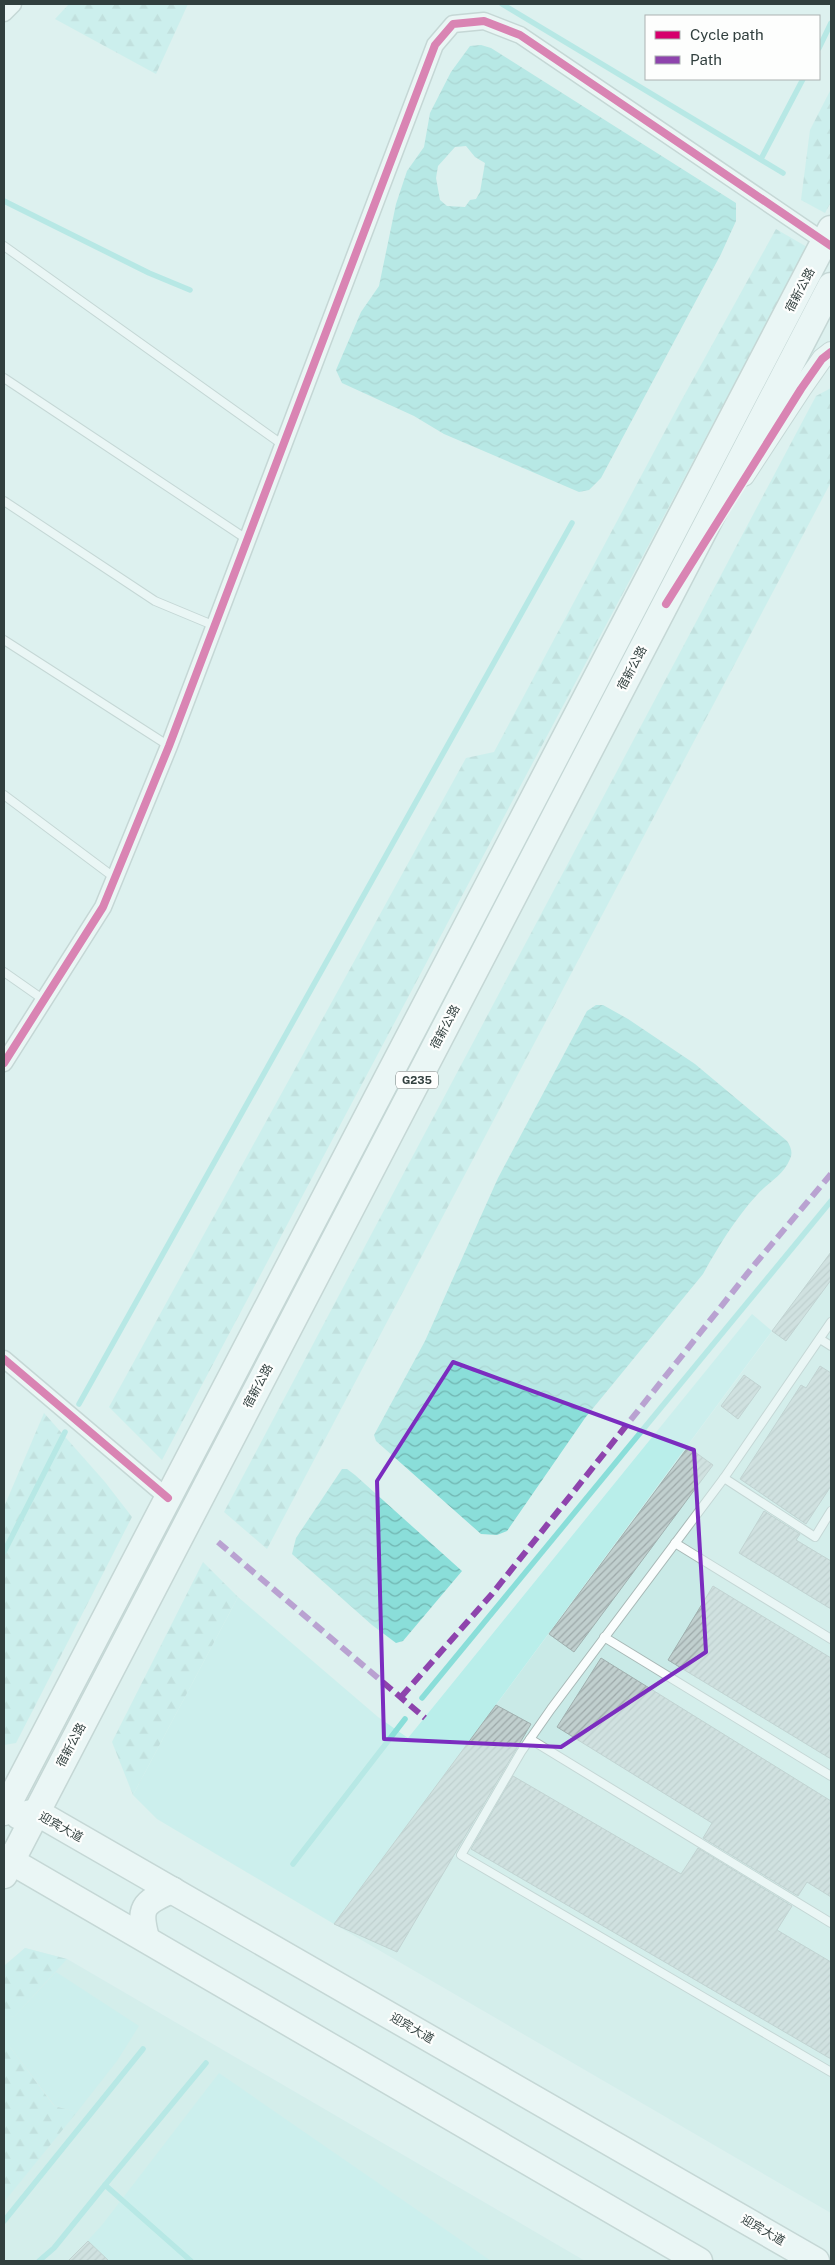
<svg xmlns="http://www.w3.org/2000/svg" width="835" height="2265" font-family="'Public Sans','Noto Sans SC',sans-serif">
	<defs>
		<pattern id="forest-firs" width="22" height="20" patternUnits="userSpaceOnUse" patternTransform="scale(1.25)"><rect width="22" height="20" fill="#b9eeea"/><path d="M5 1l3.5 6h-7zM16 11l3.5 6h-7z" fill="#a0cdca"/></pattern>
		<pattern id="water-waves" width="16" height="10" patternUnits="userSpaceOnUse" patternTransform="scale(1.25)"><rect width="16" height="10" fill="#8aded9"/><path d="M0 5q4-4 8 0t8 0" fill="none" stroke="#71b5b1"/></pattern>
		<pattern id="building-hatch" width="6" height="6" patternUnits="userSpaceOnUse" patternTransform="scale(1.25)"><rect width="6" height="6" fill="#c0cfce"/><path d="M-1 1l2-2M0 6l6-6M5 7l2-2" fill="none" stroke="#9da9a9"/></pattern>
	</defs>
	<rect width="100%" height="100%" fill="#ddf1ef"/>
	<g fill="#c9eae7">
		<path d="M831,1252V2213L334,1924Z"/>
		<path d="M25,1948L67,1959L585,2261H4V1966Z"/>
	</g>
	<g fill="#b9eeea">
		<path d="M752,1314L772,1331L334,1924L157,1819L133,1795L238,1597L378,1717L408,1738Z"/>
		<path d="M56,1972L139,2026L117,2061L77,2112L55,2106L4,2039V2018L15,2016Z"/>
		<path d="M219,2073L491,2261H69L102,2225Z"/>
	</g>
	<g fill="url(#forest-firs)">
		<path d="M69,4H188L156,74L55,19Z"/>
		<path d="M831,89V202L825,213L801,200L810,130Z"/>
		<path d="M776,229L807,247L162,1460L109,1407L466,758L494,752L680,403Z"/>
		<path d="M831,388V482L267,1549L224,1512L816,396Z"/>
		<path d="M44,1413L105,1482L132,1517L16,1743L4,1745V1507Z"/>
		<path d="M203,1562L238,1597L133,1795L112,1742Z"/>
		<path d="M25,1948L67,1959L15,2016L4,2018V1966Z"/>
		<path d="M4,2039L54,2106L77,2112L4,2202Z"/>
	</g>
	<g fill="url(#water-waves)" fill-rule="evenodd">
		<path d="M481,45L491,48L736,203V221L721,254L601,478L589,490L579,492L444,434L414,416L342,383L336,370L361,312L379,286L396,204L407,171L424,147L430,113L451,72L470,46ZM466,146L475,157L485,163L480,192L476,199L470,200L465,207L447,206L440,200L436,178L438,166L455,147Z"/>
		<path d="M596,1005H603L628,1019L695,1064L787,1141C791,1147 793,1153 790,1159C783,1176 767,1183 756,1196C735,1219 718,1247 703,1274L585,1418L507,1531L497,1535L481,1534L376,1441L374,1435L425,1341L498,1178L587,1011Z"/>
		<path d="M342,1469H347L355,1475L462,1571L403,1641L396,1643L372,1625L292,1554L296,1538Z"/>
	</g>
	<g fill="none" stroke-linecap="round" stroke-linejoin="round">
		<g stroke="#8aded9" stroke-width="5.5">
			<path d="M502,4L783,173"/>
			<path d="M819,48L831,23"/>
			<path d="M761,159L803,79"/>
			<path d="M4,201L149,273L190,290"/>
			<path d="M79,1404L572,523"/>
			<path d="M4,1552L65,1432"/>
			<path d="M422,1698L831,1201"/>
			<path d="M293,1864L405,1719"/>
			<path d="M105,2185L206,2063"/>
			<path d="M4,2221L143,2049"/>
			<path d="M39,2261L54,2248L105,2185L191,2261"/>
		</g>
	</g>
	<g fill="url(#building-hatch)" stroke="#a0afae">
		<path d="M831,1252V1280L786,1341L772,1331Z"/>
		<path d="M820,1366L831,1373V1486L806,1524L740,1479L801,1385L806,1388Z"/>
		<path d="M744,1375L761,1387L738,1419L721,1406Z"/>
		<path d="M688,1447L713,1465L574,1652L549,1634Z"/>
		<path d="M764,1511L800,1534L796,1540L831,1561V1609L739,1553Z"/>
		<path d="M713,1586L831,1658V1759L668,1660Z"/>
		<path d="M601,1658L831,1801V1897L807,1882L798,1896L703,1838L712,1823L557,1727Z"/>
		<path d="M496,1705L531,1724L397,1952L334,1924Z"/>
		<path d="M513,1776L681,1874L698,1848L792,1906L777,1930L831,1962V2059L471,1849Z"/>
		<path d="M88,2241L109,2261H68Z"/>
	</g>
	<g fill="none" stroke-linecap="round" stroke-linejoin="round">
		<g stroke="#a8b8b6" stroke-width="10">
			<g id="service">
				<path d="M4,246L283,445"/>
				<path d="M4,378L248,540"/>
				<path d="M4,501L155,601L215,626"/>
				<path d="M4,640L169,746"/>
				<path d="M4,795L115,878"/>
				<path d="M4,972L44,1000"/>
				<path d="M831,1322L724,1478L551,1709L521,1752L461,1855L831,2072"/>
				<path d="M820,1339L831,1346"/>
				<path d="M724,1478L815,1537L831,1511"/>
				<path d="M675,1543L831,1639"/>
				<path d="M604,1637L831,1776"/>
				<path d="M530,1739L831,1923"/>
			</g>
		</g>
		<g stroke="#a8b8b6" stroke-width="19">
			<g id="minor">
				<path d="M4,13L13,4"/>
				<path d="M4,1063L103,907L169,746L435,45L453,24L484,21L520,35L825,242"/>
				<path d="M4,1359L168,1498"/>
			</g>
		</g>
		<g stroke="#a8b8b6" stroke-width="22">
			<path id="tertiary" d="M744,476L801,389L822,359L831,352"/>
		</g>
		<g stroke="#a8b8b6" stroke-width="28">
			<path id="primary" d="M147,1940C138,1908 142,1903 173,1890"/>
		</g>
		<g stroke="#a8b8b6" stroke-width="29">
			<g id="trunk">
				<path d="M4,1812L831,229"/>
				<path d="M19,1816L36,1812L816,2261"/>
				<path d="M4,1857L699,2261"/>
				<path d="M4,1875L831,286"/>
			</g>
		</g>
		<use href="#service" stroke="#fafdfd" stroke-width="8"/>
		<use href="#minor" stroke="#fafdfd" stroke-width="16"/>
		<use href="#tertiary" stroke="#fafdfd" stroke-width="20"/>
		<use href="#primary" stroke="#fafdfd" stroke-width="25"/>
		<use href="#trunk" stroke="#fafdfd" stroke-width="26"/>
		<g stroke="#8e44ad" stroke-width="6" stroke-dasharray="12 6" stroke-linecap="butt">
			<path d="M218,1542L425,1718"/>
			<path d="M401,1697L492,1594L755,1264L831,1174"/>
		</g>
		<g stroke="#fdfefd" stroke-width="11">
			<g id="cycleway">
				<path d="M666,604L801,389L822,359L831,352"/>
				<path d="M4,1063L103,907L169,746L435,45L453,24L484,21L520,35L831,246"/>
				<path d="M4,1359L168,1498"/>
			</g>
		</g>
		<use href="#cycleway" stroke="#d6006c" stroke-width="8"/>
	</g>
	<path d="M0 0H835V2265H0ZM453,1362L694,1450L706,1652L561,1747L384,1739L377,1481Z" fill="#ddf1ef" fill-opacity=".55" fill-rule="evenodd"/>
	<path fill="none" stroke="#7b2cbf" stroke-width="4" stroke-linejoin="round" d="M453,1362L694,1450L706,1652L561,1747L384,1739L377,1481Z"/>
	<g text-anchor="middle" stroke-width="4.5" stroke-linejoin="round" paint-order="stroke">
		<rect fill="#fdfefd" stroke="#6e7877" stroke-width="1" x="396" y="1071.5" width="42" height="17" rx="4"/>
		<g font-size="11" font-weight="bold" fill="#313f3e">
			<text x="417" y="1084">G235</text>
		</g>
		<g font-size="12" fill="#313f3e" stroke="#fdfefd">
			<text transform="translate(800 290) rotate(-62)" y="4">宿新公路</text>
			<text transform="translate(632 668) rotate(-62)" y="4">宿新公路</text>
			<text transform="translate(445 1027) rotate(-62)" y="4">宿新公路</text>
			<text transform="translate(258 1386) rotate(-62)" y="4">宿新公路</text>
			<text transform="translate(71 1745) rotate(-62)" y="4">宿新公路</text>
			<text transform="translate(61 1827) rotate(29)" y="4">迎宾大道</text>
			<text transform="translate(412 2028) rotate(30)" y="4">迎宾大道</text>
			<text transform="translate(763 2230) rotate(30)" y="4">迎宾大道</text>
		</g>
	</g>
	<rect width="835" height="2265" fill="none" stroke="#313f3e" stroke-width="10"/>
	<rect x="645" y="15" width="175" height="65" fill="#fdfefd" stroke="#abb2b1"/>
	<rect x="655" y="31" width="25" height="8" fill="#d6006c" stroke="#abb2b1"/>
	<text x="690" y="40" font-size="15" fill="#313f3e">Cycle path</text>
	<rect x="655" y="56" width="25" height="8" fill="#8e44ad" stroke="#abb2b1"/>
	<text x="690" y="65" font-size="15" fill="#313f3e">Path</text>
</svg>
